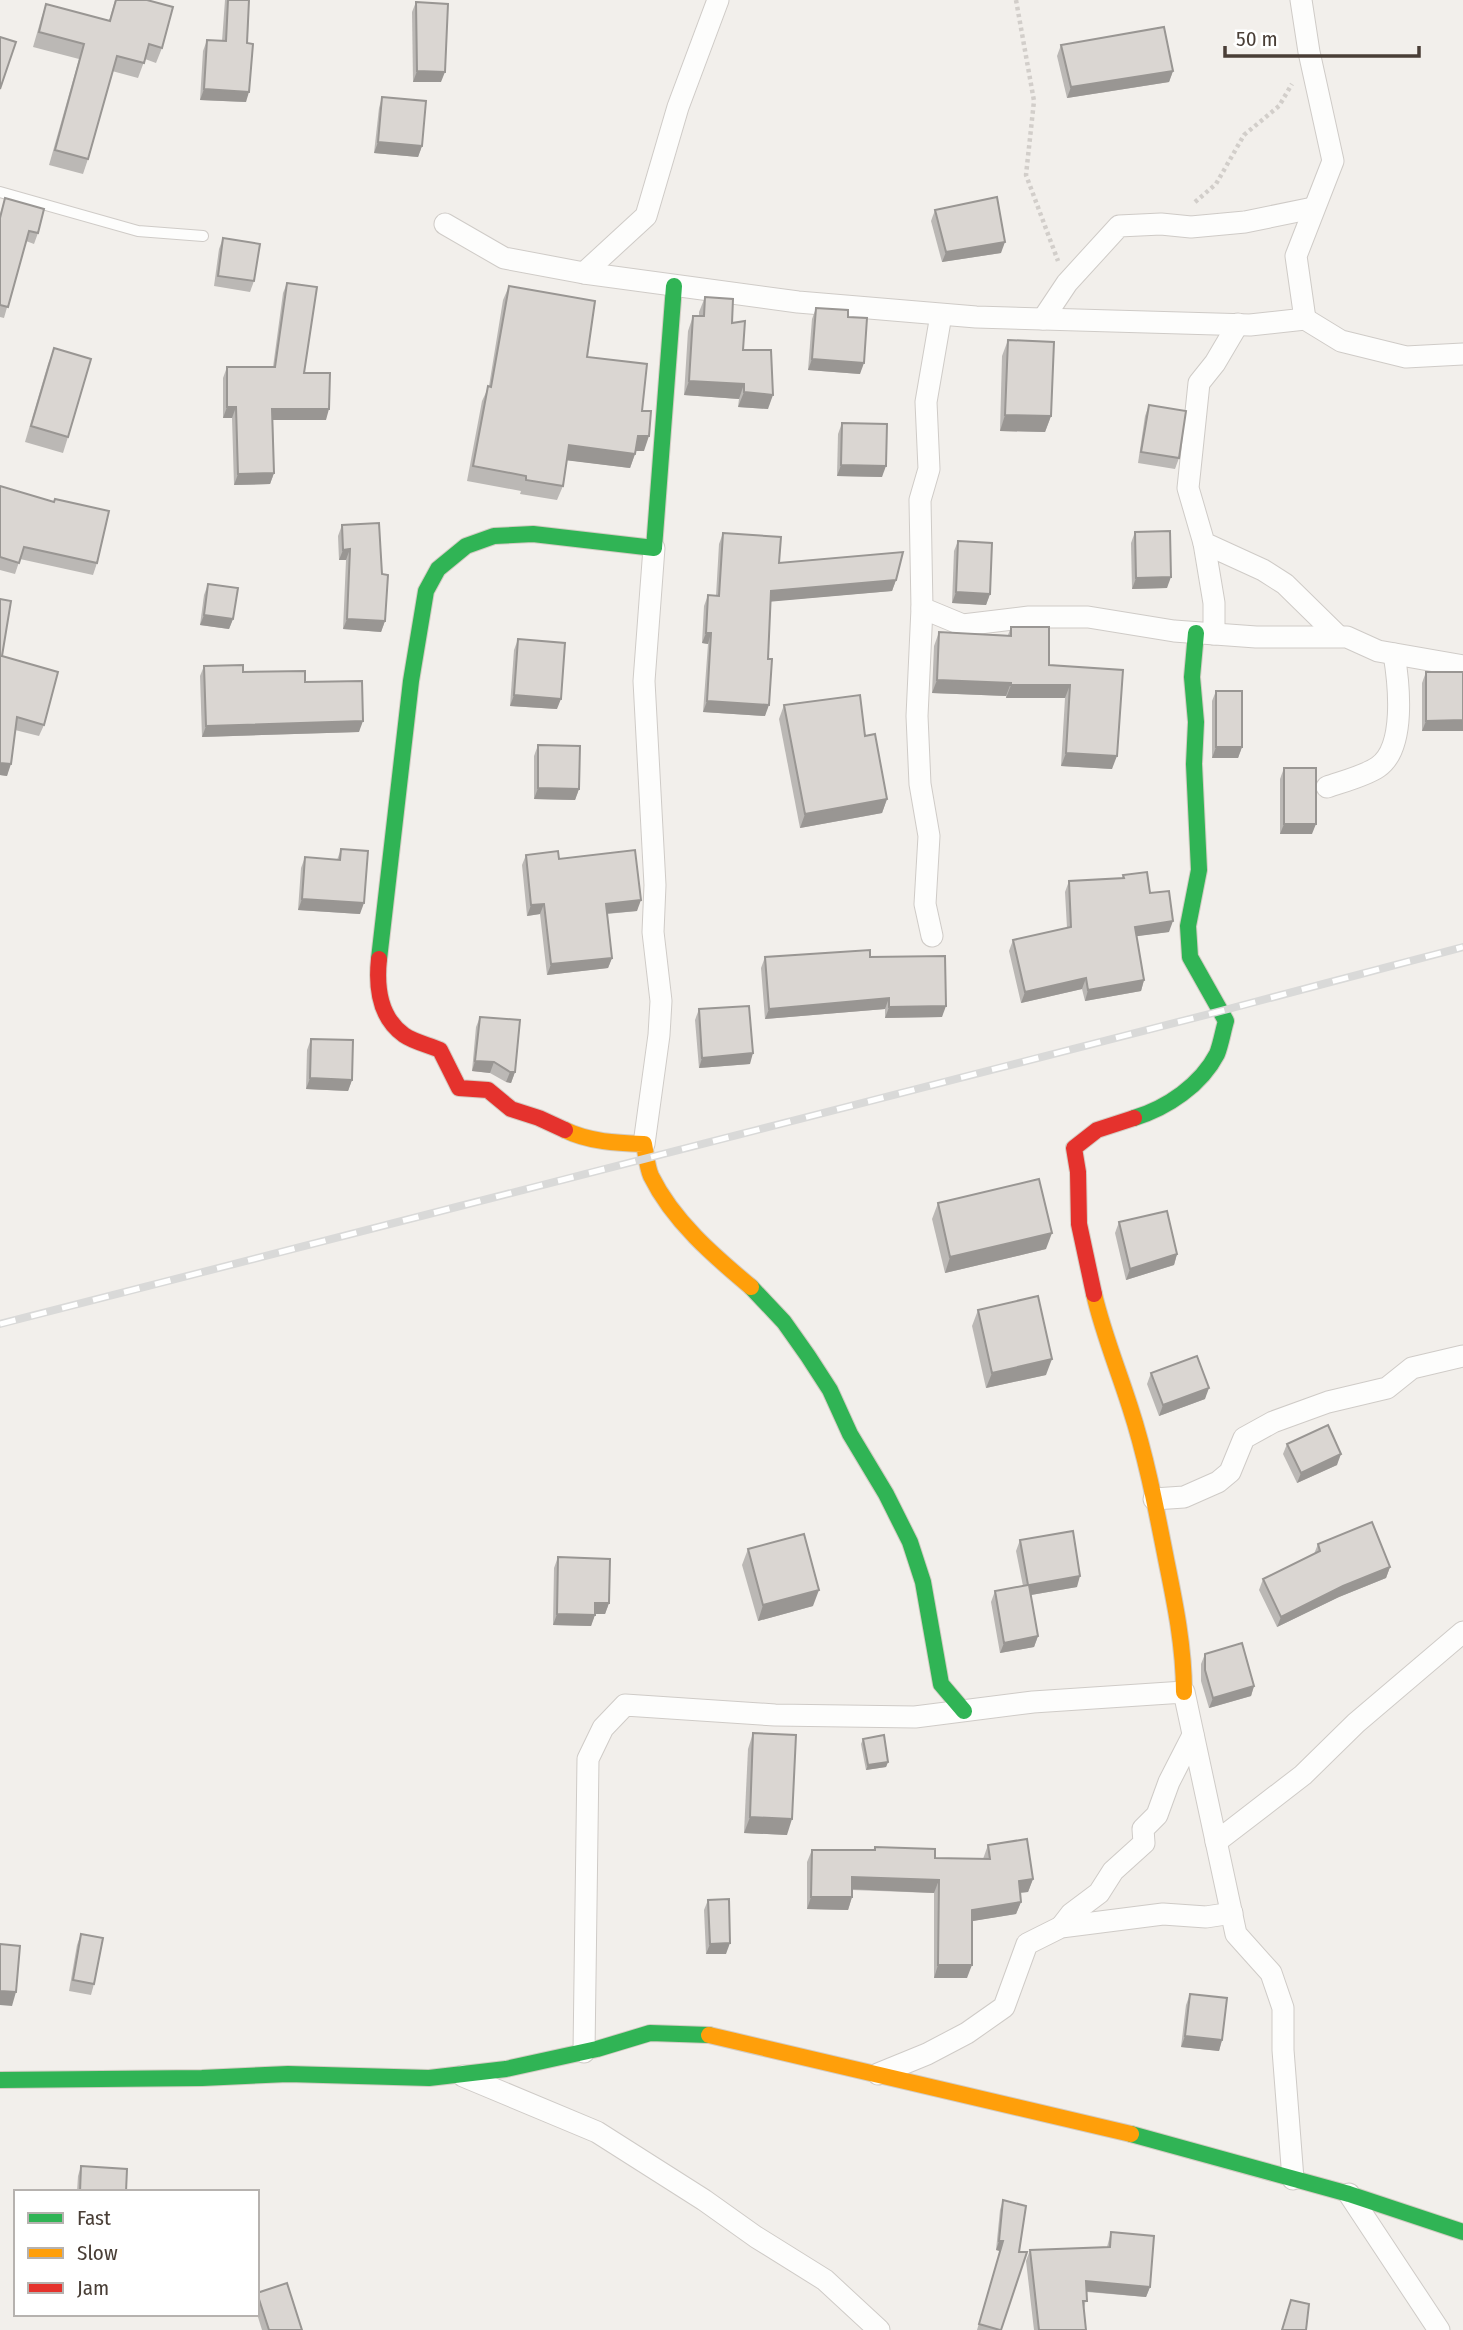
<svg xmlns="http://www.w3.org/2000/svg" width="1463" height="2330" font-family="'Fira Sans Condensed',sans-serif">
	<rect width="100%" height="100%" fill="#f2efeb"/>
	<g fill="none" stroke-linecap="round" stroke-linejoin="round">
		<g stroke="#cfcbc7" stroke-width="12">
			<path id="lane" d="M0,192L138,231L203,236"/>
		</g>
		<g stroke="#cfcbc7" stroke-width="23">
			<g id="street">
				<path d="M445,224L504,258L584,273L798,302L976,317L1043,319L1067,283L1119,226L1161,224L1191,227L1245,222L1313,208"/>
				<path d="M584,273L646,216L678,107L718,0"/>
				<path d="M941,315L926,402L929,469L920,500L922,608L963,625L1029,617H1088L1174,631L1256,637H1347L1378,651L1463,666"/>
				<path d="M1043,319L1250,325L1305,319L1296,256L1333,161L1309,52L1301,0"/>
				<path d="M1305,319L1341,341L1406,357L1463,354"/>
				<path d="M1238,324L1215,363L1199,383L1188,488L1204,543L1263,570L1285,584L1338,636"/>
				<path d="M1204,543L1214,603V634"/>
				<path d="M922,608L917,716L920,784L929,836L925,904L932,936"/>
				<path d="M1327,787C1341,782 1365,776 1378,767C1406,748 1399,684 1394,654"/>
				<path d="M644,1144L659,1035L661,1001L653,932L655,885L644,681L654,548"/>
				<path d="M1154,1499L1184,1497L1218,1482L1230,1472L1244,1438L1273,1422L1328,1402L1387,1388L1412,1368L1463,1356"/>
				<path d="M1216,1842L1303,1775L1356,1723L1463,1632"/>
				<path d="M1061,1927L1071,1914L1099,1893L1113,1871L1144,1843L1143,1829L1157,1815L1169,1782L1193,1735"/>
				<path d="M584,2052L588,1759L603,1728L625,1705L775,1715L915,1717L1033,1702L1184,1692L1236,1934L1271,1973L1283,2008V2050L1293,2179"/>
				<path d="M878,2074L927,2054L967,2033L1004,2007L1027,1944L1061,1927L1163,1914L1206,1917L1232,1913"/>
				<path d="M463,2076L597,2132L704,2200L756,2237L825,2280L879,2330"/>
				<path d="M1349,2194L1439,2330"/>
			</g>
		</g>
		<g stroke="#d3ccc3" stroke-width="18">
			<g id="fast">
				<path d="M379,959L411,681L426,591L438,569L466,546L494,536L533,534L654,548L674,286"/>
				<path d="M1134,1118C1167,1108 1201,1085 1217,1054C1221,1044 1223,1031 1226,1021L1190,957L1188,926L1199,870L1194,764L1196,722L1192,677L1196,633"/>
				<path d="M751,1287L784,1322L808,1356L830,1390L850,1434L886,1494L910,1542L923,1582L941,1684L964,1711"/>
				<path d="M0,2080L202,2078L288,2074L429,2078L506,2069L597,2049L650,2033L709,2035"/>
				<path d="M1131,2134L1349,2194L1463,2232"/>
			</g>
		</g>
		<g stroke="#d3ccc3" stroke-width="18">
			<g id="slow">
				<path d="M565,1130C589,1142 618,1143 644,1144C646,1154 647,1167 651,1176C673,1221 714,1256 751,1287"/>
				<path d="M1094,1294C1103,1333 1118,1369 1130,1407C1146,1456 1156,1508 1166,1559C1175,1603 1184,1647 1184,1692"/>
				<path d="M709,2035L1131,2134"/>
			</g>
		</g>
		<g stroke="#d3ccc3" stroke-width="18">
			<g id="jam">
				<path d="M379,959C376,987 379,1017 404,1035C414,1042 429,1045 440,1050L459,1088L488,1090L511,1109L539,1118L565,1130"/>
				<path d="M1094,1294L1079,1224L1078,1172L1074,1148L1097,1130L1134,1118"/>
			</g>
		</g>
		<g stroke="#d2ceca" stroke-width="4.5" stroke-dasharray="3.5 3.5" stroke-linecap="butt">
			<path d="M1016,0L1034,101L1026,175L1058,261"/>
			<path d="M1195,202L1216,184L1244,135L1279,106L1292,84"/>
		</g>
		<use href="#lane" stroke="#fdfdfc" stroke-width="10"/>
		<use href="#street" stroke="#fdfdfc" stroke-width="21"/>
		<use href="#fast" stroke="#30b455" stroke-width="16"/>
		<use href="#slow" stroke="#ff9f0a" stroke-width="16"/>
		<use href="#jam" stroke="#e5322d" stroke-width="16"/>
		<g stroke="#d9d9d8" stroke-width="8">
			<path id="rail" d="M0,1324L1217,1012L1463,947"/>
		</g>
		<use href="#rail" stroke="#fff" stroke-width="5" stroke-dasharray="16" stroke-linecap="butt"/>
	</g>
	<g fill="#bbb8b5">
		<path d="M115,0H147L162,48L156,63L145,59L138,78L112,71L88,159L83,174L49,165L79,59L33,47L41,19L46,4L109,21Z"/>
		<path d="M225,0H249L246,102L200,100L203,51L207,40L222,41Z"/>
		<path d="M416,2L441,82H413L412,12Z"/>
		<path d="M1061,45L1173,71L1169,82L1067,98L1057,56Z"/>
		<path d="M382,97L422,146L418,157L374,153L379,108Z"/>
		<path d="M5,198L38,233L34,244L26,241L4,318L0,317V214Z"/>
		<path d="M935,210L1001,253L942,262L931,221Z"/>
		<path d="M223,238L254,281L250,292L214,286L219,249Z"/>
		<path d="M287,283L304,373L326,420H273L274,473L270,484L234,485L232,418H223V378L227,367H273L283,293Z"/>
		<path d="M509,286L587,357L642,411L644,451H636L630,468L567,460L563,486L557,500L520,494L521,491L467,481L482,401L489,386L503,300Z"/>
		<path d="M705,297L732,323L768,409L738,407L739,399L684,395L688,331L693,316H699V312Z"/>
		<path d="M816,308L848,317L860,374L808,370L812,319Z"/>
		<path d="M1008,340L1051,416L1045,432L1000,431L1002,356Z"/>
		<path d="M54,348L68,437L63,453L25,442L48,364Z"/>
		<path d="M1149,405L1179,458L1175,469L1138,463L1145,416Z"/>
		<path d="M842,423L882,477L837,476L838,434Z"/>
		<path d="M0,486L97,563L93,575L20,559L15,574L0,570Z"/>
		<path d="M342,525L385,621L381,632L343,629L346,560H339L338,536Z"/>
		<path d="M1135,532L1167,588L1132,589L1131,543Z"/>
		<path d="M723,533L779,563L896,580L892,591L771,601L765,716L703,712L708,644L702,643L704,606L708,595L716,596L719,544Z"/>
		<path d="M958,541L990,594L986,605L952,603L954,551Z"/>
		<path d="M208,584L233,619L229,629L200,625L204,595Z"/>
		<path d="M0,599L2,656L44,725L39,736L15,730L7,776L0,775Z"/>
		<path d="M1011,627L1049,665L1123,670L1112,769L1061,766L1065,698H1006V696L932,693L934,646L939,632L1008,635Z"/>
		<path d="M518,639L557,709L510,706L514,650Z"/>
		<path d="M204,666L305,682L359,732L202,737L200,676Z"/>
		<path d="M1426,672H1463V731H1422V683Z"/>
		<path d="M1216,691L1242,747L1238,758H1212V701Z"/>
		<path d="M784,705L865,736L887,799L882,813L800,828L779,719Z"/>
		<path d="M538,745L579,789L575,800L534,799V756Z"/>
		<path d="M1284,768L1312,834H1280V779Z"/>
		<path d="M341,849L360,914L298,910L301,868L305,857L337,860Z"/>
		<path d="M526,855L559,859L637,911L607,914L612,958L608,968L547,975L540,914L527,916L522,865Z"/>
		<path d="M1123,875L1150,893L1169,932L1136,936L1144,980L1141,991L1085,1001L1082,989L1021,1003L1009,951L1013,940L1067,928L1065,892L1069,881L1122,878Z"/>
		<path d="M765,957H870L942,1017L885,1018V1009L765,1019L761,968Z"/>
		<path d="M699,1009L750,1064L699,1068L695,1020Z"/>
		<path d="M480,1017L515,1072L511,1083L506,1082L490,1073L472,1071L476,1027Z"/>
		<path d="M311,1039L352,1080L348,1091L306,1089L307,1050Z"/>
		<path d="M938,1203L1046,1249L945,1273L932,1219Z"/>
		<path d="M1119,1222L1177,1254L1174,1265L1126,1280L1115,1233Z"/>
		<path d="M978,1310L1046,1375L986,1388L972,1326Z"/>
		<path d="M1151,1373L1205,1399L1159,1416L1147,1384Z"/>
		<path d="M1287,1444L1337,1465L1297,1483L1283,1454Z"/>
		<path d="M1020,1540L1077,1587L1031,1595L1038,1636L1034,1647L1000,1653L991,1602L995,1591L1023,1586L1016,1551Z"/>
		<path d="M1318,1544L1390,1567L1386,1578L1339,1597L1277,1627L1259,1590L1263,1579L1314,1554Z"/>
		<path d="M748,1549L813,1606L758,1621L742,1565Z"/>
		<path d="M558,1557L609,1603L605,1614H595L591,1626L553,1625L554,1568Z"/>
		<path d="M1205,1654L1254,1686L1251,1696L1209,1708L1201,1681V1664Z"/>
		<path d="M753,1733L787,1835L744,1833L748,1749Z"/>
		<path d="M863,1739L888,1762L886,1767L866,1770L861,1744Z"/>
		<path d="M988,1845L1033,1879L1028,1892L1020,1893L1021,1902L1016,1914L972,1921L967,1978H934V1893L852,1890V1897L848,1910L807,1909V1862L812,1850H873L875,1847L935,1858L983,1859Z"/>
		<path d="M708,1900L726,1954H706L704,1910Z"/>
		<path d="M81,1934L94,1984L91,1995L69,1991L77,1945Z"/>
		<path d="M1190,1994L1222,2040L1219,2051L1181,2047L1186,2005Z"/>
		<path d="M81,2166L126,2192H77L78,2176Z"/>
		<path d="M1003,2200L1001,2330H977L1000,2251L996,2250L1000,2210Z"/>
		<path d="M1111,2232L1150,2287L1146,2297L1087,2292L1084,2310L1086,2330H1034L1026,2261L1030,2250L1107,2247Z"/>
		<path d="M257,2293L302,2330H262L257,2314Z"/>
	</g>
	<g fill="#999693">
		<path d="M417,71L445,72L441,82H413Z"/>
		<path d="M1173,71L1169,82L1067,98L1071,87Z"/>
		<path d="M204,89L249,92L246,102L200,100Z"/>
		<path d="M378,142L422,146L418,157L374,153Z"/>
		<path d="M1005,242L1001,253L942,262L946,252Z"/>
		<path d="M812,359L864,363L860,374L808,370Z"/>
		<path d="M689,381L744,384L739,399L684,395Z"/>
		<path d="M744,392L773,395L768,409L738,407Z"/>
		<path d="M227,407H236L232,418H223Z"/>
		<path d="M272,409H329L326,420H268Z"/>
		<path d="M1005,415L1051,416L1045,432L1000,431Z"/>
		<path d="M638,436H649L644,451H633Z"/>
		<path d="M569,445L635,454L630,468L564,460Z"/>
		<path d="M841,465L886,466L882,477L837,476Z"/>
		<path d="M274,473L270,484L234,485L238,474Z"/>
		<path d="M350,549L346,560H339L343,550Z"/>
		<path d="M1171,577L1167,588L1132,589L1136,578Z"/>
		<path d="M896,580L892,591L767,602L771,591Z"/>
		<path d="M956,592L990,594L986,605L952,603Z"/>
		<path d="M204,615L233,619L229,629L200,625Z"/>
		<path d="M347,619L385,621L381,632L343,629Z"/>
		<path d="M706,633H711L708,644L702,643Z"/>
		<path d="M937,680L1011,683L1006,696L932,693Z"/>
		<path d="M1011,685H1070L1065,698H1006Z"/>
		<path d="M514,695L561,699L557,709L510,706Z"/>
		<path d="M707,701L769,705L765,716L703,712Z"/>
		<path d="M1463,720V731H1422L1426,721Z"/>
		<path d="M363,721L359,732L202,737L206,726Z"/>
		<path d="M1216,747H1242L1238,758H1212Z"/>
		<path d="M1066,753L1117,756L1112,769L1061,766Z"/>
		<path d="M0,763L11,764L7,776L0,775Z"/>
		<path d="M538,788L579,789L575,800L534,799Z"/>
		<path d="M887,799L882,813L800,828L805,814Z"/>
		<path d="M1284,824H1316L1312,834H1280Z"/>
		<path d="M302,899L364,903L360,914L298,910Z"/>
		<path d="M641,900L637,911L602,914L606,904Z"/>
		<path d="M544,904L540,914L527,916L531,905Z"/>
		<path d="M1173,921L1169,932L1131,937L1135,927Z"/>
		<path d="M612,958L608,968L547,975L551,964Z"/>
		<path d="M1086,978L1082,989L1021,1003L1025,992Z"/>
		<path d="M1144,980L1141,991L1085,1001L1088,990Z"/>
		<path d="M889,998L885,1009L765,1019L769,1009Z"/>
		<path d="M946,1006L942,1017L885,1018L889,1007Z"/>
		<path d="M753,1053L750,1064L699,1068L702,1058Z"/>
		<path d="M475,1061L494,1062L490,1073L472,1071Z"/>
		<path d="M510,1072H515L511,1083L506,1082Z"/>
		<path d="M310,1078L352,1080L348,1091L306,1089Z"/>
		<path d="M1052,1233L1046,1249L945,1273L950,1257Z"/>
		<path d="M1177,1254L1174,1265L1126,1280L1130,1269Z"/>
		<path d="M1052,1359L1046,1375L986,1388L992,1373Z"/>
		<path d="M1209,1388L1205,1399L1159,1416L1163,1405Z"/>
		<path d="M1341,1454L1337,1465L1297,1483L1301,1473Z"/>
		<path d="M1390,1567L1386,1578L1339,1597L1277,1627L1281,1617L1343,1586Z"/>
		<path d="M1080,1576L1077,1587L1025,1596L1029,1585Z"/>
		<path d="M819,1590L813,1606L758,1621L763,1605Z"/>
		<path d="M595,1603H609L605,1614H591Z"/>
		<path d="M557,1614L595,1615L591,1626L553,1625Z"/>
		<path d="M1038,1636L1034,1647L1000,1653L1004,1643Z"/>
		<path d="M1254,1686L1251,1696L1209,1708L1213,1698Z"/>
		<path d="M888,1762L886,1767L866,1770L868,1765Z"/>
		<path d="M750,1817L792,1819L787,1835L744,1833Z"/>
		<path d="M852,1877L939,1880L934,1893L848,1889Z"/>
		<path d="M1033,1879L1028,1892L1015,1893L1019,1881Z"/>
		<path d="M811,1897H852L848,1910L807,1909Z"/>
		<path d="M1021,1902L1016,1914L967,1922L972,1910Z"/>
		<path d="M730,1943L726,1954H706L710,1944Z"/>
		<path d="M938,1965H972L967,1978H934Z"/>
		<path d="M0,1991L16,1992L12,2006L0,2005Z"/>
		<path d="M1185,2036L1222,2040L1219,2051L1181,2047Z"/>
		<path d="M999,2241H1003L1000,2251L996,2250Z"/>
		<path d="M1086,2281L1150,2287L1146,2297L1082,2291Z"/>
	</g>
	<g fill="#dad6d2" stroke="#999693" stroke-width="2">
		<path d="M116,0H147L173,7L162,48L149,44L144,63L117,56L88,159L55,150L84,44L39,32L46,4L110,21Z"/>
		<path d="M228,0H249L247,43L253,44L249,92L204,89L207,40L226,41Z"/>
		<path d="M416,2L448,4L445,72L417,71Z"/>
		<path d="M1164,27L1173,71L1071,87L1061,45Z"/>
		<path d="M0,37L16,42L0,89Z"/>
		<path d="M382,97L426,101L422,146L378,142Z"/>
		<path d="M997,197L1005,242L946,252L935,210Z"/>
		<path d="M5,198L44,209L38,233L29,231L8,307L0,305V218Z"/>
		<path d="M223,238L260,244L254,281L218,276Z"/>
		<path d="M287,283L317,287L304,373H330L329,409H272L274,473L238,474L236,407H227V367H275Z"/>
		<path d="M509,286L595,301L587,357L647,364L642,411H651L649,436H638L635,454L569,445L563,486L526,480V476L473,466L488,386L491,387Z"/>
		<path d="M705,297L733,299L732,323L745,321L743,350H771L773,395L744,392V384L689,381L693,316H704Z"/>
		<path d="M816,308L848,310V317L867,318L864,363L812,359Z"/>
		<path d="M1008,340L1054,342L1051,416L1005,415Z"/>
		<path d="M54,348L91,359L68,437L31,426Z"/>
		<path d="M1149,405L1186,411L1179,458L1141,452Z"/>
		<path d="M842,423L887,424L886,466L841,465Z"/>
		<path d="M0,486L54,502L55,499L109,511L97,563L24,547L19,563L0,557Z"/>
		<path d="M379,523L382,574L388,575L385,621L347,619L350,549L343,550L342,525Z"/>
		<path d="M1170,531L1171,577L1136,578L1135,532Z"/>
		<path d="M723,533L781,537L779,563L903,552L896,580L771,591L768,659H772L769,705L707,701L711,633H706L708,595L719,596Z"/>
		<path d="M958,541L992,543L990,594L956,592Z"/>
		<path d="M208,584L238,588L233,619L204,615Z"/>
		<path d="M0,599L11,601L2,656L58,672L44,725L17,717L11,764L0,763Z"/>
		<path d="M1011,627H1049V665L1123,670L1117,756L1066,753L1070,685H1011V683L937,680L939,632L1011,636Z"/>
		<path d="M518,639L565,643L561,699L514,695Z"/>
		<path d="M243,665V672L305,671V682L362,681L363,721L206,726L204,666Z"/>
		<path d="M1426,672H1463V720L1426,721Z"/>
		<rect x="1216" y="691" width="26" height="56"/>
		<path d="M860,695L865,736L875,734L887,799L805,814L784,705Z"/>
		<path d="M538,745L580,746L579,789L538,788Z"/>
		<rect x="1284" y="768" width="32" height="56"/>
		<path d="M341,849L368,851L364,903L302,899L305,857L340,860Z"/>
		<path d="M635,850L641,900L606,904L612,958L551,964L544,904L531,905L526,855L558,851L559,859Z"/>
		<path d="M1147,872L1150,893L1169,891L1173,921L1135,927L1144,980L1088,990L1086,978L1025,992L1013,940L1071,927L1069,881L1124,878L1123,875Z"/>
		<path d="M870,950V957L945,956L946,1006L889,1007V998L769,1009L765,957Z"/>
		<path d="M749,1006L753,1053L702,1058L699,1009Z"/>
		<path d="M480,1017L520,1020L515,1072H510L494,1062L475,1061Z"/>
		<path d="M311,1039L353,1040L352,1080L310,1078Z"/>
		<path d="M1039,1179L1052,1233L950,1257L938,1203Z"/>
		<path d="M1167,1211L1177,1254L1130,1269L1119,1222Z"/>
		<path d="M1038,1296L1052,1359L992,1373L978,1310Z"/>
		<path d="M1197,1356L1209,1388L1163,1405L1151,1373Z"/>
		<path d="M1328,1425L1341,1454L1301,1473L1287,1444Z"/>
		<path d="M1372,1522L1390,1567L1343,1586L1281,1617L1263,1579L1320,1551L1318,1544Z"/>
		<path d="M1073,1531L1080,1576L1029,1585L1038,1636L1004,1643L995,1591L1028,1585L1020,1540Z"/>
		<path d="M804,1534L819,1590L763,1605L748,1549Z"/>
		<path d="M558,1557L610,1559L609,1603H595V1615L557,1614Z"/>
		<path d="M1242,1643L1254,1686L1213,1698L1205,1670V1654Z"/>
		<path d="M753,1733L796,1735L792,1819L750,1817Z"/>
		<path d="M884,1735L888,1762L868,1765L863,1739Z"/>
		<path d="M1027,1839L1033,1879L1019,1881L1021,1902L972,1910V1965H938L939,1880L852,1877V1897H811L812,1850H875V1847L935,1849V1858L990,1859L988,1845Z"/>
		<path d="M729,1899L730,1943L710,1944L708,1900Z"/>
		<path d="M81,1934L103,1938L94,1984L73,1980Z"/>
		<path d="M0,1944L20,1946L16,1992L0,1991Z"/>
		<path d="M1190,1994L1227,1998L1222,2040L1185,2036Z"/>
		<path d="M81,2166L127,2169L126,2192H80Z"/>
		<path d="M1003,2200L1026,2206L1019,2252H1027L1001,2330H1000L979,2324L1003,2241H999Z"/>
		<path d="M1111,2232L1154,2236L1150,2287L1086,2281L1087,2301H1083L1086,2330H1039L1030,2250L1110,2247Z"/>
		<path d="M287,2283L302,2330H269L257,2293Z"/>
		<path d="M1291,2300L1309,2304L1306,2330H1282Z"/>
	</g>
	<rect x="14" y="2190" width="245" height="126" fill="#ffffff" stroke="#b6b2af" stroke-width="2"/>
	<rect x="28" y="2213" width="35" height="10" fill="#30b455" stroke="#b6b2af" stroke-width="2"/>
	<text x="77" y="2225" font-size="21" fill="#493e36">Fast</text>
	<rect x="28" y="2248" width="35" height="10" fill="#ff9f0a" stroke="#b6b2af" stroke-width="2"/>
	<text x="77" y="2260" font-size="21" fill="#493e36">Slow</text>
	<rect x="28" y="2283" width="35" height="10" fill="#e5322d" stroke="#b6b2af" stroke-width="2"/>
	<text x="77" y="2295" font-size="21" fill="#493e36">Jam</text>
	<path d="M1225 46v10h194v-10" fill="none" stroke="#493e36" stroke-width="3.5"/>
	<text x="1236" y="46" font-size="21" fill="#493e36" stroke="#ffffff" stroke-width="5" paint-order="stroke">50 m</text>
</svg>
